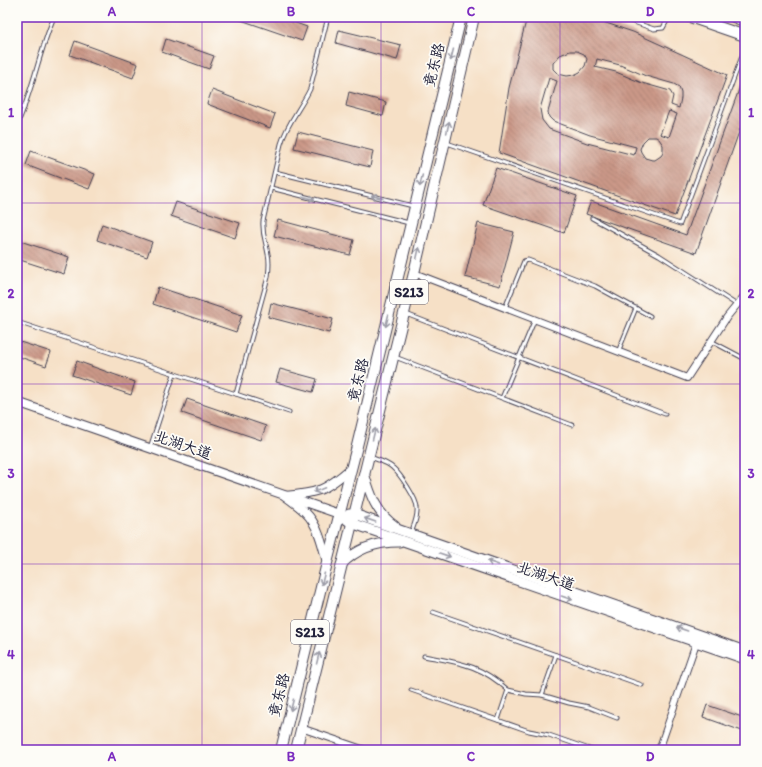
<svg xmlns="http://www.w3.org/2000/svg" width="762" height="767" font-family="Itim,'LXGW WenKai TC',sans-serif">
	<defs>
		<pattern id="building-back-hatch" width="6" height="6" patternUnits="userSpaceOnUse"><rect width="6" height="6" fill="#cb9888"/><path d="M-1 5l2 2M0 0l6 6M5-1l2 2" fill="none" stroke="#a47c70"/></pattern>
	</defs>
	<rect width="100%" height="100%" fill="#fdfcf7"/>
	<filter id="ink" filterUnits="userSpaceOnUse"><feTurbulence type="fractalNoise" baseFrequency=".025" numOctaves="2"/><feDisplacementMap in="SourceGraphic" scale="8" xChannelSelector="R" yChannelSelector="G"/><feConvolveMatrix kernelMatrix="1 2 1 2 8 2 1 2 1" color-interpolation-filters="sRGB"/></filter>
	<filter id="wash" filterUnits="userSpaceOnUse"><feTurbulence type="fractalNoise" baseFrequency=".012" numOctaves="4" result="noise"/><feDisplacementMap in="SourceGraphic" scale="16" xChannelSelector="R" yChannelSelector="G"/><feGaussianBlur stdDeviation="0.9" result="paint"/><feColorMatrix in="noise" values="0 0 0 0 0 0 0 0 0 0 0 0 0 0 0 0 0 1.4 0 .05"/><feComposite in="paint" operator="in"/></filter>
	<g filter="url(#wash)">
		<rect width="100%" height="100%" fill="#f6e0c6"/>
		<g id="blocks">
			<g fill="url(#building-back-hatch)" fill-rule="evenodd">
				<path d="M239,17H279L307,27L302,41L238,19Z"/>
				<path d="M527,17H588L633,32L727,75L675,216L499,153L509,88ZM570,51H577L584,54L587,59L585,66L580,72L574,75L567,76L558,74L553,69V63L560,55ZM597,59L620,65L646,76L674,84L679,87L681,93V98L679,108L671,105L673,96L670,91L642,83L616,72L595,67ZM549,78L557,81L548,112L549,117L553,121L590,135L636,147L634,155L587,143L549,129L542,120L540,109ZM669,111L677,114L669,137L660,134ZM648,137H656L659,139L663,145V153L661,156L655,160H652L645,158L641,152L640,149L643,142Z"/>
				<path d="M339,30L401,45L397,60L336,43Z"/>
				<path d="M166,39L214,56L209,69L162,52Z"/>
				<path d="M75,41L138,64L133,78L70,55Z"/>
				<path d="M17,65L21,66L18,80H17Z"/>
				<path d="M741,84L745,86V115L696,253L586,214L591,201L686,235Z"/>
				<path d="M212,90L275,114L270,128L207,104Z"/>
				<path d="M349,92L386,102L383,116L346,106Z"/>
				<path d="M298,132L373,151L370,167L294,148Z"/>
				<path d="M31,151L95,174L89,189L26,165Z"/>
				<path d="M496,168L577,196L564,233L483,205Z"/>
				<path d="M176,202L240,223L235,238L171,216Z"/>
				<path d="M278,220L354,240L350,255L274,236Z"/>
				<path d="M478,223L514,232L500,286L465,277Z"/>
				<path d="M102,224L152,242L147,257L97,240Z"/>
				<path d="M17,240L69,257L64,274L17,259Z"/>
				<path d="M158,287L242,315L236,332L153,304Z"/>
				<path d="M271,303L333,319L329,333L268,317Z"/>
				<path d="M17,341L51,352L46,366L17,356Z"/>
				<path d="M77,361L135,382L131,395L72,375Z"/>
				<path d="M280,369L317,379L313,392L276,382Z"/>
				<path d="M187,399L266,426L261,440L182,413Z"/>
				<path d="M707,705L745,718V732L703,717Z"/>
			</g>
		</g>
	</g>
	<g filter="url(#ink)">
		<use href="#blocks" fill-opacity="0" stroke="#423e50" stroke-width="1"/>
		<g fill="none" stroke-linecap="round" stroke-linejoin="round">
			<g stroke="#423e50" stroke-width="5">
				<g id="service">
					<path d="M625,19L654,29L663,28L669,17"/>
					<path d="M17,106L24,108"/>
					<path d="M17,125C33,90 39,52 54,17"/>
					<path d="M447,143L680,224L745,48"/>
					<path d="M275,172L413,206"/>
					<path d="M271,188L409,223"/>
					<path d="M592,218L659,255L737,305"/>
					<path d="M505,308L524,261L528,260L595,286L650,316"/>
					<path d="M406,314L665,414"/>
					<path d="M17,322L236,394L268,277C269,269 270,262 268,254C266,241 262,236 263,221L281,144C287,123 301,108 310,89L328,17"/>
					<path d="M711,341L745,359"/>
					<path d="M618,352L636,308"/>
					<path d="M395,357L572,425"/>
					<path d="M236,394L289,412"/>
					<path d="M502,398L535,319"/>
					<path d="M150,448L174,374"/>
					<path d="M370,457C378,460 387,462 393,468C400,474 417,499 417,508C418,517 414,525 411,533"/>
					<path d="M433,612L642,685"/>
					<path d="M424,656C460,663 479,664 508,690L498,720"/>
					<path d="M411,690L529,731L549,735L592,750"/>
					<path d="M508,690L526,694L542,695L569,703L589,707L617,718"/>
					<path d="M542,695L556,655"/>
				</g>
			</g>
			<g stroke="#423e50" stroke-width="8">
				<g id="minor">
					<path d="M414,273L687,378L727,317L745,295"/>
					<path d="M301,728L365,750"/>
					<path d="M659,750L697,640"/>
				</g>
			</g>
			<g stroke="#423e50" stroke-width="10">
				<g id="tertiary">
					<path d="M17,402L339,514"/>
					<path d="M327,563C323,546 318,524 305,512C299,506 292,501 285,496C319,493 326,490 351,468"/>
				</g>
			</g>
			<g stroke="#423e50" stroke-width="11">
				<g id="secondary">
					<path d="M364,473C370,494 376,513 395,526"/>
					<path d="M339,514L351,523L745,659"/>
					<path d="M349,514H354L745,651"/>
					<path d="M341,565C357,548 376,542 399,542"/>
				</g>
			</g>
			<g stroke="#423e50" stroke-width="12">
				<g id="primary">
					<path d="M690,17L745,36"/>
					<path d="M734,17L745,21"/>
					<path d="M281,750L327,563L357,446L461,17"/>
					<path d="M296,750L414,273L474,17"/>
				</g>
			</g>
			<use href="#service" stroke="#fff" stroke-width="3"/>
			<use href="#minor" stroke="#fff" stroke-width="6"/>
			<use href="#tertiary" stroke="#fff" stroke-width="8"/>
			<use href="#secondary" stroke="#fff" stroke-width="9"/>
			<use href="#primary" stroke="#fff" stroke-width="10"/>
		</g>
		<defs><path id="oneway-shaft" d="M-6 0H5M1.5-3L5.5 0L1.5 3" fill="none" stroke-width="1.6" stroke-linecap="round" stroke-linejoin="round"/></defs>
		<g stroke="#9c9ca7">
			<use href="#oneway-shaft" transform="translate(452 55) rotate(104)"/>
			<use href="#oneway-shaft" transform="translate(448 127) rotate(-77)"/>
			<use href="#oneway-shaft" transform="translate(421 181) rotate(103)"/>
			<use href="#oneway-shaft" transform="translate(377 197) rotate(-166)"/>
			<use href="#oneway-shaft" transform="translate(309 198) rotate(14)"/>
			<use href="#oneway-shaft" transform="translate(418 253) rotate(-77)"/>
			<use href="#oneway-shaft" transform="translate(387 321) rotate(104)"/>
			<use href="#oneway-shaft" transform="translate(374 434) rotate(-76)"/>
			<use href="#oneway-shaft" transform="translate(319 490) rotate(158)"/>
			<use href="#oneway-shaft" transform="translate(370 520) rotate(-161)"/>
			<use href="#oneway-shaft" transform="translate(445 555) rotate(19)"/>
			<use href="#oneway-shaft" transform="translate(493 563) rotate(-161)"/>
			<use href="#oneway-shaft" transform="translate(323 579) rotate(104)"/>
			<use href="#oneway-shaft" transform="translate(567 598) rotate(19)"/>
			<use href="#oneway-shaft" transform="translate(682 629) rotate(-161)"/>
			<use href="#oneway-shaft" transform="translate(318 658) rotate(-76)"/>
			<use href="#oneway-shaft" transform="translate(292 705) rotate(104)"/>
		</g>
	</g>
	<path fill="none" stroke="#7b2cbf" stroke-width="1" stroke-opacity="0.55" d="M202,17V750M381,17V750M560,17V750M17,203H745M17,384H745M17,564H745"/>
	<g text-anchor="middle" stroke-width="3.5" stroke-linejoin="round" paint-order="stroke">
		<g fill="#fdfcf7" stroke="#646373" stroke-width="1">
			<rect x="390" y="280" width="38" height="24" rx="3"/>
			<rect x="291" y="620" width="38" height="24" rx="3"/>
		</g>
		<g font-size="14" font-weight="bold" fill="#22223b">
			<text x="409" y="297">S213</text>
			<text x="310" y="637">S213</text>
		</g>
		<g font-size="15" fill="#22223b" stroke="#fdfcf7">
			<text transform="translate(434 65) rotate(-76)" y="5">竟东路</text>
			<text transform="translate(358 380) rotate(-76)" y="5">竟东路</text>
			<text transform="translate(183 445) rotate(19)" y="5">北湖大道</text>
			<text transform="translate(546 576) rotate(19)" y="5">北湖大道</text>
			<text transform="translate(279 695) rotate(-76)" y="5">竟东路</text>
		</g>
	</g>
	<rect width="762" height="767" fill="none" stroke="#fdfcf7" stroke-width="44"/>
	<rect x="22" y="22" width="718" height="723" fill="none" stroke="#7b2cbf" stroke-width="1.5"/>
	<g font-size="13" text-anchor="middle" font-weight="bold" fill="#7b2cbf">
		<text x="112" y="16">A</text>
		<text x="291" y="16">B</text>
		<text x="471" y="16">C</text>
		<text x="650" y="16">D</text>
		<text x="11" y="117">1</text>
		<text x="751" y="117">1</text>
		<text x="11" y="298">2</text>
		<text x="751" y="298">2</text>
		<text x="11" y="478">3</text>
		<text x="751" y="478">3</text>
		<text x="11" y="659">4</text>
		<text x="751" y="659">4</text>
		<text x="112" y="761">A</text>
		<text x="291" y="761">B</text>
		<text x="471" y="761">C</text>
		<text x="650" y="761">D</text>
	</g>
</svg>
